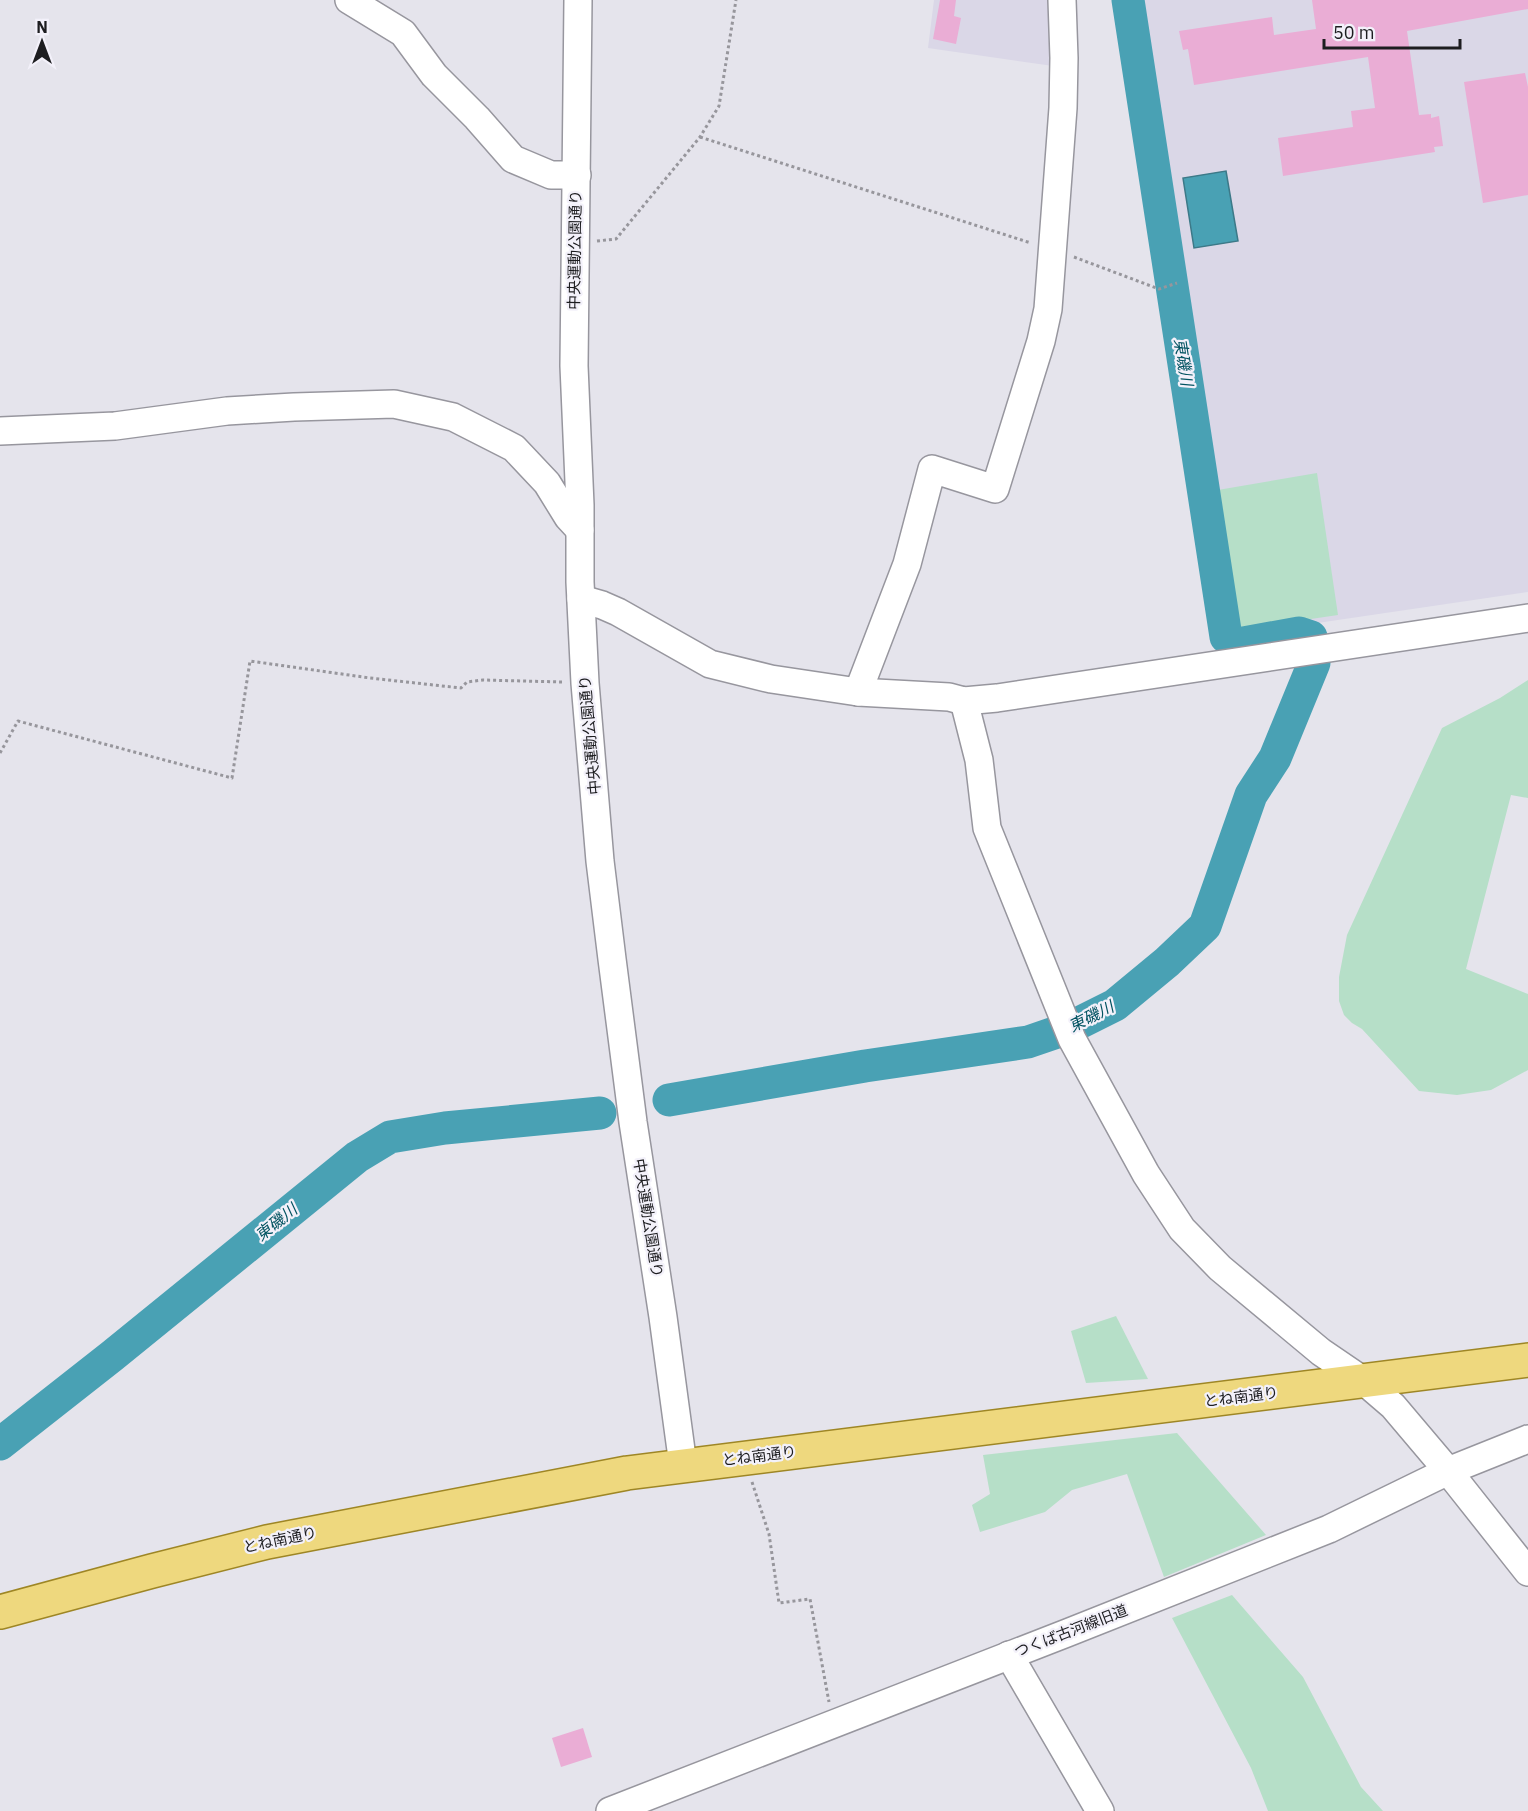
<svg xmlns="http://www.w3.org/2000/svg" width="1528" height="1811" font-family="'IBM Plex Sans','Noto Sans JP',sans-serif">
	<rect width="100%" height="100%" fill="#e5e4ec"/>
	<g fill="#dad7e7">
		<path d="M934,0H1060V67L928,48Z"/>
		<path d="M1135,0H1528V592L1229,636Z"/>
	</g>
	<g fill="#b6dfc8">
		<path d="M1317,473L1338,615L1230,631L1212,491Z"/>
		<path d="M1528,680V798L1511,795L1466,969L1528,994V1070L1491,1090L1457,1095L1419,1091L1362,1029L1352,1023L1344,1015L1339,1001V977L1347,935L1442,728L1500,698Z"/>
		<path d="M1116,1316L1148,1379L1086,1383L1071,1331Z"/>
		<path d="M1177,1433L1266,1535L1164,1577L1127,1474L1072,1490L1045,1512L980,1532L972,1505L990,1494L983,1455Z"/>
		<path d="M1232,1595L1303,1677L1361,1787L1383,1811H1268L1251,1768L1172,1618Z"/>
	</g>
	<g fill="#49a1b4" stroke="#3c7988" stroke-width="1.5">
		<path d="M1226,171L1238,241L1194,248L1183,178Z"/>
		<path d="M85,1369L93,1379L0,1451V1437Z"/>
	</g>
	<g fill="none" stroke-linecap="round" stroke-linejoin="round">
		<g stroke="#49a1b4" stroke-width="33">
			<path d="M1128,0L1226,637L1238,644L1299,633L1311,637"/>
			<path d="M669,1100L865,1066L1028,1042L1069,1028L1115,1005L1167,962L1205,926L1251,795L1275,758L1314,663"/>
			<path d="M0,1444L112,1356L357,1157L390,1137L445,1128L600,1113"/>
		</g>
	</g>
	<g fill="#eaadd5">
		<path d="M940,0H956L954,16L961,18L956,44L933,39Z"/>
		<path d="M1312,0H1528V9L1407,31L1419,115L1431,114V118L1439,116L1443,146L1434,147L1435,152L1283,176L1278,138L1353,127L1351,111L1375,108L1368,57L1194,85L1188,49L1183,50L1179,31L1272,17L1274,35L1316,29Z"/>
		<path d="M1525,73L1528,87V195L1483,203L1464,82Z"/>
		<path d="M583,1728L592,1757L561,1767L552,1738Z"/>
	</g>
	<g fill="none" stroke-linecap="round" stroke-linejoin="round">
		<g stroke="#97969e" stroke-width="30">
			<g id="minor">
				<path d="M349,0L403,33L434,75L477,118L513,159L551,175H577"/>
				<path d="M578,0L574,366L580,505V582L585,683L600,861L612,959L633,1122L663,1317L683,1465"/>
				<path d="M0,431L115,426L227,411L294,407L394,404L453,417L514,448L547,483L568,517L580,530"/>
				<path d="M581,599L602,605L618,612L710,664L771,679L858,692L949,697L964,701L997,698L1528,618"/>
				<path d="M858,692L907,564L932,469L995,489L1041,341L1048,309L1063,108L1064,58L1062,0"/>
				<path d="M964,701L979,760L987,828L1072,1039L1146,1174L1182,1229L1220,1268L1321,1352L1365,1382L1393,1406L1448,1471L1528,1572"/>
				<path d="M1009,1655L1100,1811"/>
				<path d="M610,1811L1067,1633L1329,1529L1448,1471L1528,1439"/>
			</g>
		</g>
		<g stroke="#9e8625" stroke-width="36">
			<path id="major" d="M0,1612L152,1571L267,1542L627,1473L1528,1360"/>
		</g>
		<g stroke="#97969c" stroke-width="3" stroke-dasharray="3 3" stroke-linecap="butt">
			<path d="M700,137L1031,243"/>
			<path d="M597,241L616,239L700,137L719,106L736,0"/>
			<path d="M1074,257L1159,289L1177,283"/>
			<path d="M0,753L18,721L232,778L250,661L370,678L461,688L467,682L483,680L562,682"/>
			<path d="M752,1482L769,1534L779,1603L810,1599L829,1702"/>
		</g>
		<use href="#minor" stroke="#fff" stroke-width="27"/>
		<use href="#major" stroke="#eed87e" stroke-width="33"/>
	</g>
	<g text-anchor="middle" stroke-width="4.5" stroke-linejoin="round" paint-order="stroke">
		<g font-size="15" fill="#1d1d20" stroke="#f3f1fa">
			<text transform="translate(575 250) rotate(-89)" y="5">中央運動公園通り</text>
			<text transform="translate(590 735) rotate(-95)" y="5">中央運動公園通り</text>
			<text transform="translate(648 1218) rotate(81)" y="5">中央運動公園通り</text>
			<text transform="translate(1241 1397) rotate(-7)" y="5">とね南通り</text>
			<text transform="translate(759 1456) rotate(-7)" y="5">とね南通り</text>
			<text transform="translate(280 1540) rotate(-12)" y="5">とね南通り</text>
			<text transform="translate(1071 1631) rotate(-21)" y="5">つくば古河線旧道</text>
		</g>
		<g font-size="16" font-style="italic" fill="#025361" stroke="#f3f1fa">
			<text transform="translate(1184 362) rotate(81)" y="6">東磯川</text>
			<text transform="translate(1091 1016) rotate(-27)" y="6">東磯川</text>
			<text transform="translate(276 1222) rotate(-39)" y="6">東磯川</text>
		</g>
	</g>
	<g transform="translate(42 42)" stroke="#f3f1fa" stroke-width="4.5" paint-order="stroke">
	<path d="M0-4.5L10 22L0 15L-10 22Z" fill="#1d1d20"/>
	<text y="-9" font-size="16" font-weight="bold" text-anchor="middle" fill="#1d1d20">N</text>
	</g>
	<path d="M1324 39v9h136v-9" fill="none" stroke="#1d1d20" stroke-width="3"/>
	<text x="1333" y="39" font-size="18" fill="#1d1d20" stroke="#f3f1fa" stroke-width="4.5" paint-order="stroke">50 m</text>
</svg>
